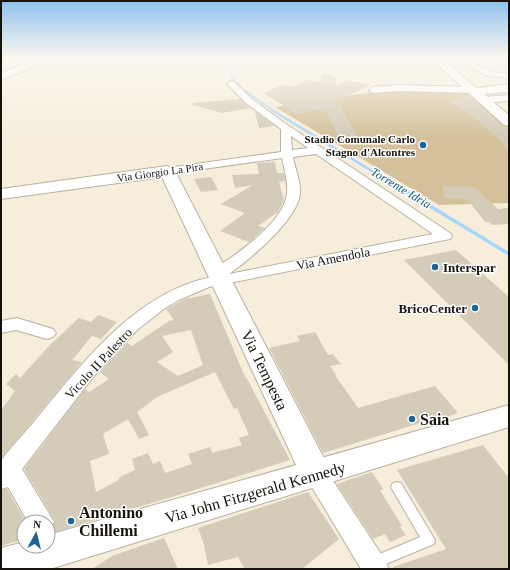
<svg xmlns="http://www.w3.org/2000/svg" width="510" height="570" font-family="Georgia,serif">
	<rect width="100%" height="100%" fill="#f6eddb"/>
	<path fill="#d4c19b" d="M385,90L464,91L509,129V203L439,205L275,107Z"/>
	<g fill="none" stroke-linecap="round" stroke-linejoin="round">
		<path stroke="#a8d5fc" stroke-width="2" d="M226,58L232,77L241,88L281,116"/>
		<path stroke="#a8d5fc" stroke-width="2.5" d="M280,115L403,190"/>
		<path stroke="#a8d5fc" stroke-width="3.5" d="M402,189L509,254"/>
	</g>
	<g fill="#d4cbb9" fill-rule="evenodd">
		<path d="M322,74H333L332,77H337L335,87L347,80L370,85L346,97L336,99L337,102L336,103L342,106L340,107L360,141L341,142L325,109L296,114L264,93L282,85L292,87L307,80L320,82Z"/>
		<path d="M469,95L503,126L509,127V151L499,139L478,121L464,110L451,102Z"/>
		<path d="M240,99L250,108L222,113L193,105V103Z"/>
		<path d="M255,112H256L275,126L259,128Z"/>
		<path d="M275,162L277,173H284L285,181L279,182L284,200L278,212L258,226L265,228L249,242L220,231L245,213L221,204L253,185L235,188L232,175L259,174L257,163Z"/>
		<path d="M211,177L218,190L201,192L194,179Z"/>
		<path d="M443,186L474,187L498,209L509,208V224L492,225L489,222H485L468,200L444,198Z"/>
		<path d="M456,250L509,297V365L404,260Z"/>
		<path d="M210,294L245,377H246L290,460L175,496L55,532L52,527L55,521L24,469L85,389L89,392L109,379L100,372L127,343L132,346L169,321L174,320L166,309L185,299ZM191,330L203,365L178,376L157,362L173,352L162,336ZM215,372L234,409L237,408L249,435L239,438L242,445L212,453L210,447L188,454L192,464L165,473L160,461L153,464L148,453L132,459L135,470L120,477L117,481L96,492L90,461L109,454L103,434L128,419L139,439L149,435L137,412L157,397Z"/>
		<path d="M98,315L117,322L101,339L92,336L72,360L82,362L1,459V410L15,391L6,384L16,374L20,378L51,344L79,318L91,322Z"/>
		<path d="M315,332L328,355L333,354L341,364L330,366L336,375H335L358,408L435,386L458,413L428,423L427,421L323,453L269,348L300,341L297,336Z"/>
		<path d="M483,445L509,478V569H393V567L446,549L397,470Z"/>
		<path d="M372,472L383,489L380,490L402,526L400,527L406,535L390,542L385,534L373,539L337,484Z"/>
		<path d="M7,489L26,522H24V539L1,546V490Z"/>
		<path d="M308,492L339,539L302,569H245L238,557L208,565L203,541L198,528Z"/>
		<path d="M164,538L178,569H92L112,556Z"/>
	</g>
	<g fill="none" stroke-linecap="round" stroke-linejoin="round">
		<g stroke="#bab1a0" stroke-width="2">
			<path id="lane" d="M397,482L401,483L435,540L434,544L374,569L370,568L368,563L370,558L420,537L391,487L393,483Z"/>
		</g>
		<g stroke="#bab1a0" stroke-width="2">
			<g id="street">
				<path d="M453,58H463L492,72L509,74V78L487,76Z"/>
				<path d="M231,81L234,82L252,99L283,122L450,233L452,236L450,239L445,240L209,287L179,300L165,308L137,330L94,376L22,469L54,522L48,531V522H28L8,487L1,489C1,483 0,467 1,462C3,456 28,429 34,422C81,365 135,292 212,277L210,274C215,267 225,262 232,257C251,243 286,217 287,192C288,181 284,169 282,158L167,174L163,173L161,171L163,169L167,168L281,152V129L246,103L227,84ZM291,136L308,148L292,150ZM316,154L433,234L229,274C250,259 298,220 300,193C301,181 295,169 293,157Z"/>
				<path d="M399,85L472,87L476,90L472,93L399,91L373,93L369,90L373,87Z"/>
				<path d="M509,95V101L483,103L479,100L483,97Z"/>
				<path d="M17,318L53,329L56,333L53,337L47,339L16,330L1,333V321Z"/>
				<path d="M316,464L324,467L385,560L389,569H361L304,474L308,467Z"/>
			</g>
		</g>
		<g stroke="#bab1a0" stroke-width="2">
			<g id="secondary">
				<path d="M38,58H52L51,60L1,80V73Z"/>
				<path d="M430,58H441L477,88L509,84V92L484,94L509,115V126L504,125Z"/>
				<path d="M167,166L173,168L175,171L327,464L332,474L327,484L316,488L305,484L162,177L1,199V189Z"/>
			</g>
		</g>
		<g stroke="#bab1a0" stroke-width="2">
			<path id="primary" d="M509,405V427L50,569H1V548L24,542V546H48V535Z"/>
		</g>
		<use href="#lane" fill="#fff" fill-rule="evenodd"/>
		<use href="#street" fill="#fff" fill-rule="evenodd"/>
		<use href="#secondary" fill="#fff" fill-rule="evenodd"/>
		<use href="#primary" fill="#fff" fill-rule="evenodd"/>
	</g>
	<linearGradient id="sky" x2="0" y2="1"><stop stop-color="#8ec1f0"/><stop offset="0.42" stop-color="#fbf7ef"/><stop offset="1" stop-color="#fbf7ef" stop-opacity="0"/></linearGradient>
	<rect width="510" height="138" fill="url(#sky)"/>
	<g fill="#1b6497" stroke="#fff" stroke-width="1.5">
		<circle cx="423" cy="145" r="4"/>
		<circle cx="435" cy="267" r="4"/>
		<circle cx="475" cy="308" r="4"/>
		<circle cx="412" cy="419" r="4"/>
		<circle cx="71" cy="521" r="4"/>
	</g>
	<g text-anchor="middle" stroke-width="3" stroke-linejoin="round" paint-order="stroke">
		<g font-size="11" font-weight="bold" fill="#16130d" stroke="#fff" text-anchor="end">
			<text x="415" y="143">Stadio Comunale Carlo<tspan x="415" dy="13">Stagno d'Alcontres</tspan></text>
		</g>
		<g font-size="11" fill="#16130d" stroke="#fff">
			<text transform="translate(160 172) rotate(-8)" y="4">Via Giorgio La Pira</text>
		</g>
		<g font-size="12" font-style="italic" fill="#095382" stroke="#fff">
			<text transform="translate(401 188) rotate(31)" y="4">Torrente Idria</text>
		</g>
		<g font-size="13" fill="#16130d" stroke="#fff">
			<text transform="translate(333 258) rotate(-11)" y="5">Via Amendola</text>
			<text transform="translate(98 363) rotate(-47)" y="5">Vicolo II Palestro</text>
		</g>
		<g font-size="13" font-weight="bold" fill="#16130d" stroke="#fff" text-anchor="start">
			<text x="443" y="272">Interspar</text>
			<text x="467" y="313" text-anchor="end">BricoCenter</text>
		</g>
		<g font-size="16" fill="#16130d" stroke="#fff">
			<text transform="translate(265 370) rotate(64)" y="6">Via Tempesta</text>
			<text transform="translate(255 492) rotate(-16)" y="6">Via John Fitzgerald Kennedy</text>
		</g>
		<g font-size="16" font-weight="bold" fill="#16130d" stroke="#fff" text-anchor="start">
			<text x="420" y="425">Saia</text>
			<text x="79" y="518">Antonino<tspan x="79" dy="18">Chillemi</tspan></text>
		</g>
	</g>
	<rect width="510" height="570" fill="none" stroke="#16130d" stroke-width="4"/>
	<g transform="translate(36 534) rotate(7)"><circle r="19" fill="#ffffff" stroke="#a2a19e"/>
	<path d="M0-3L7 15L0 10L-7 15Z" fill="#1b6497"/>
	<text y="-6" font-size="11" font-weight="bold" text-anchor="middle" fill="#16130d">N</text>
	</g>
</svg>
